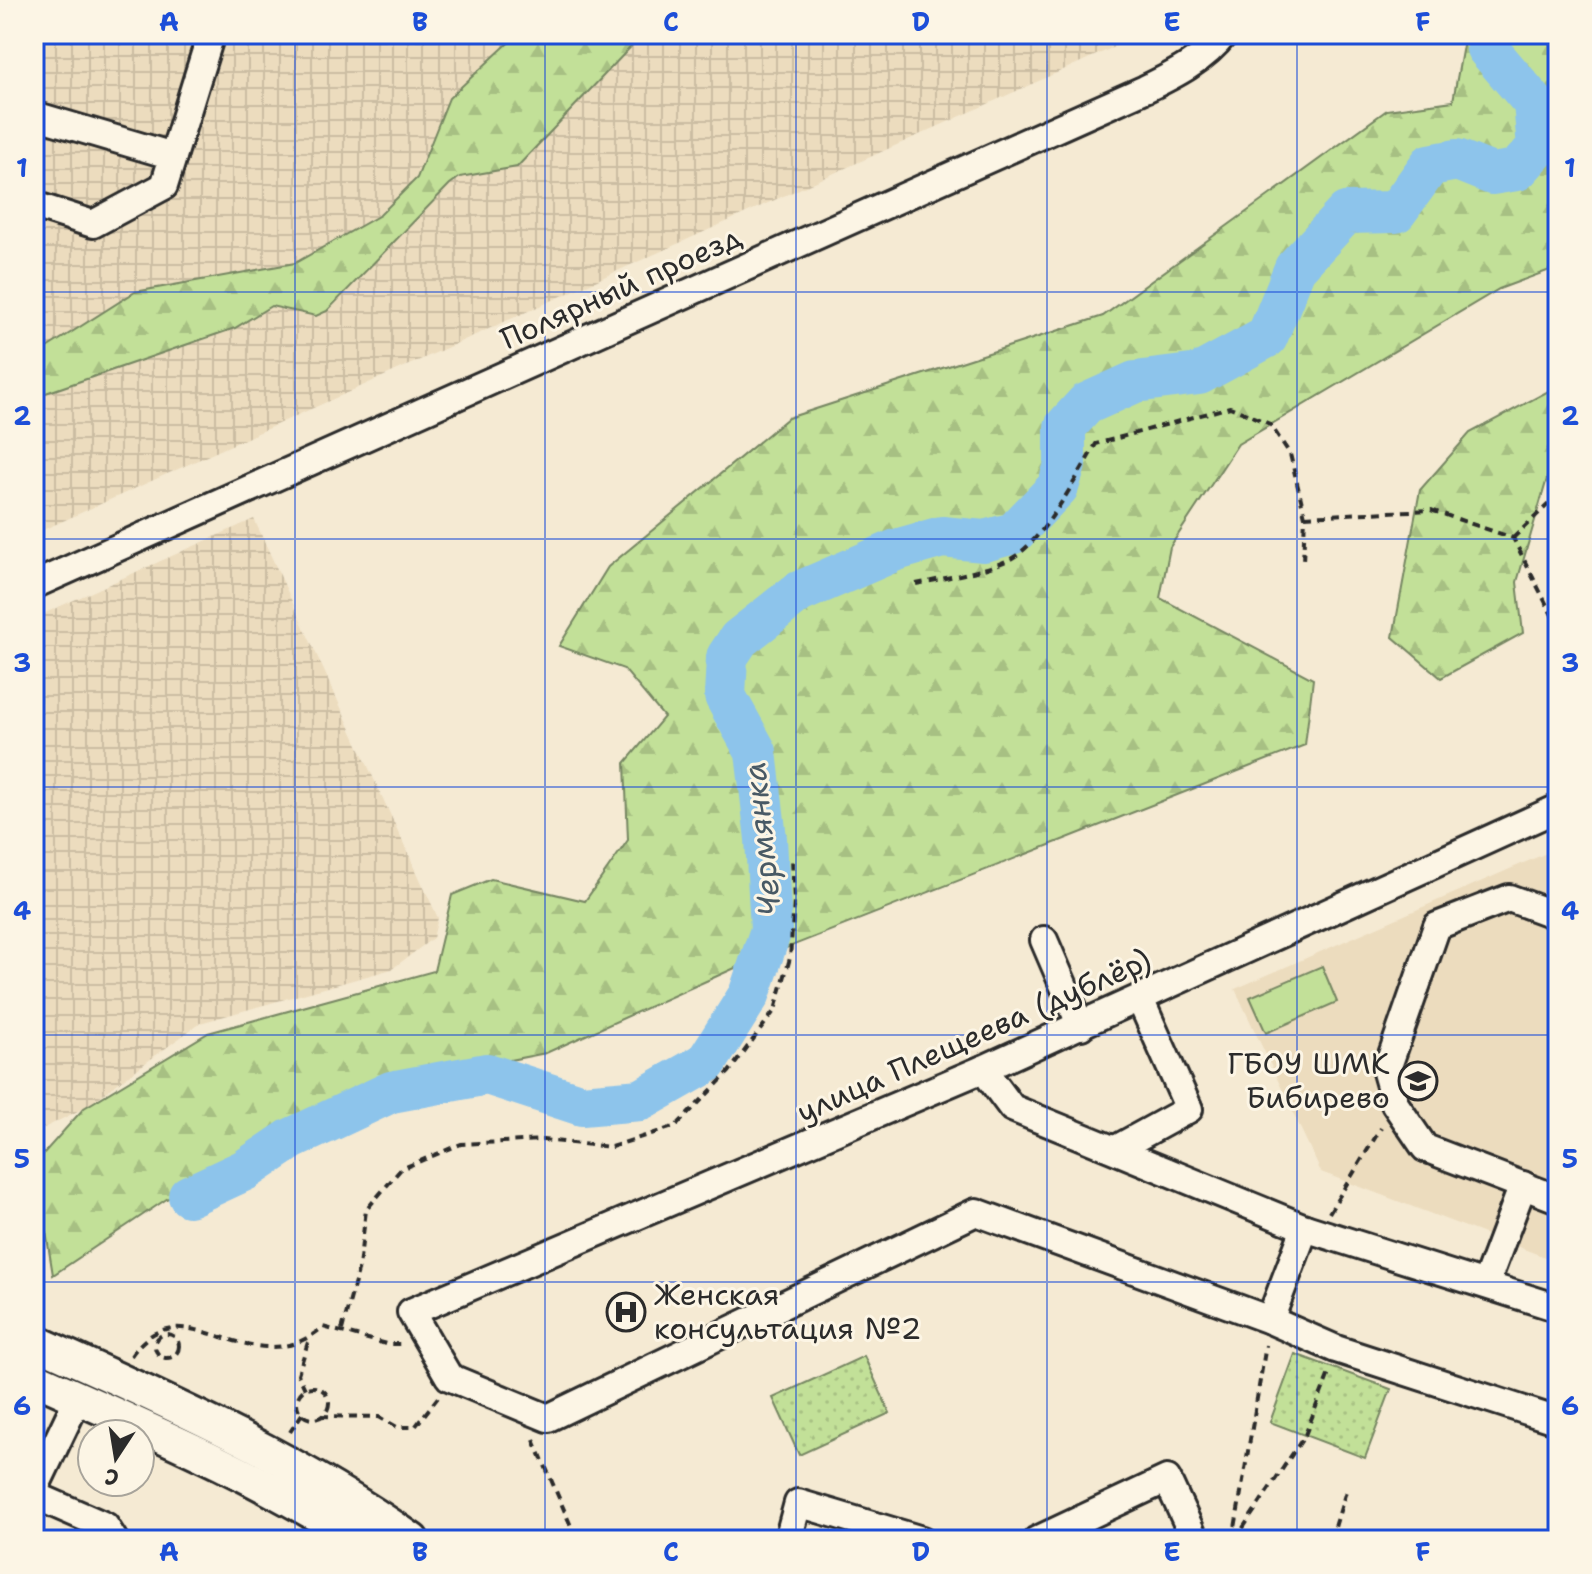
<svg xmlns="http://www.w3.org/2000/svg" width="1592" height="1574" font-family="'Shantell Sans',sans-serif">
	<defs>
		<pattern id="industrial-grid" width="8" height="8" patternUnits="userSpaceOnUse" patternTransform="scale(2)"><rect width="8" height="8" fill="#ecdcbe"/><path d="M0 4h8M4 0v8" fill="none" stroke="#cbbda3"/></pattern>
		<pattern id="forest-firs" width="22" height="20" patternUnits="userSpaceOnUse" patternTransform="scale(2)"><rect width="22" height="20" fill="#c2e098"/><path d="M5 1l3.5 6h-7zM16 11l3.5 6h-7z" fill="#a7c083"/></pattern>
		<pattern id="park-dots" width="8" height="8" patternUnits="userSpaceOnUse" patternTransform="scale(2)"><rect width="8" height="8" fill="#c2e098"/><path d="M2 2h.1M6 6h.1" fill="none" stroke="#a7c083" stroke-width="1.8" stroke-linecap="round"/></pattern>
	</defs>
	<rect width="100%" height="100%" fill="#f5ead3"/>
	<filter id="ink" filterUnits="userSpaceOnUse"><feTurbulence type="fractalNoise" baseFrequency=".0125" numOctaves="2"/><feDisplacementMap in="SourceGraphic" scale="16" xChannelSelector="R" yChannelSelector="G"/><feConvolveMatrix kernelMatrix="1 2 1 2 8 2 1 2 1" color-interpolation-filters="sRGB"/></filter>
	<g filter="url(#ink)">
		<path fill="#ecdcbe" d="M1558,848V1262L1321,1172L1235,989Z"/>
		<g fill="url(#industrial-grid)">
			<path d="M34,34H1143L34,534Z"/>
			<path d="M254,519L438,918L433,938L392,969L200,1023L84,1108L34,1133V618Z"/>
		</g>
		<path fill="#c2e098" stroke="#768662" stroke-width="2" d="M1322,966L1337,1002L1266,1033L1250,997Z"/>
		<g fill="url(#forest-firs)" stroke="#768662" stroke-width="2">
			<path d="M518,34H643L517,167L460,177L450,184L327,311L316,316L271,306L235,328L34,397V356L135,292L295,263L380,215L417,178L449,98Z"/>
			<path d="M1465,34H1558V267L1499,289L1238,444L1170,547L1160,598L1313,679L1305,745L735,968L546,1053L376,1086L204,1174L53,1275L35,1163L84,1108L208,1033L434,971L452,895L491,879L585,901L628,840L625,763L664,717L624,669L559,646L608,567L788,418L1103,316L1387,110L1453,101Z"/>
			<path d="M1558,386V455L1553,458L1517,582L1523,633L1441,678L1393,637L1420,490L1470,433Z"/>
		</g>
		<g fill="url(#park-dots)" stroke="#768662" stroke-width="2">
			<path d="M1295,1354L1391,1389L1365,1458L1270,1422Z"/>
			<path d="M864,1356L890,1413L799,1455L773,1398Z"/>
		</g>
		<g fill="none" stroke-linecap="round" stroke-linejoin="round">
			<path stroke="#8dc4eb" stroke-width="42" d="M189,1196L245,1170L291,1139L391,1092L487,1074L582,1105L641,1100L706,1063L749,995L771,930L766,839L756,752L725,696L727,657L739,639L799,592L896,550L942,537L984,541L1014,533L1058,487L1065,465V427L1086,404L1135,382L1199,374L1267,337L1295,268L1346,213L1396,212L1430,165L1457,160L1492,174L1517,170L1538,147L1534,103L1487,48L1490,34"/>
			<g stroke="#2b2b2b" stroke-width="32">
				<g id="minor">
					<path d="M34,115L173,156"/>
					<path d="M34,205L93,224L164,186L211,34"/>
					<path d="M34,585L1145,89C1174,75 1204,60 1224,34"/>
					<path d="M1558,808L983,1069L411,1312L449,1377L548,1418L976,1212L1270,1320L1336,1349L1558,1421"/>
					<path d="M1558,916L1509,898L1437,926L1386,1072L1395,1104L1425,1148L1558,1199"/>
					<path d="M1044,940L1081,1026"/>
					<path d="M983,1069L1012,1108L1305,1228L1558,1308"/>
					<path d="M1116,1149L1189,1109L1140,999"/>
					<path d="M1486,1283L1523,1185"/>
					<path d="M1270,1320L1305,1228"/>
					<path d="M34,1490L78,1398"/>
					<path d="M34,1495L105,1526L114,1540"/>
					<path d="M788,1540L798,1503L922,1540"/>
					<path d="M1037,1540L1167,1479L1195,1540"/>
				</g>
			</g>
			<g stroke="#2b2b2b" stroke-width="38">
				<g id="major">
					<path d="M34,1341C164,1400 295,1457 412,1540"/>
					<path d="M34,1378C145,1428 255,1474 358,1540"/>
				</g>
			</g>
			<g stroke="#2b2b2b" stroke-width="4" stroke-dasharray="8 6" stroke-linecap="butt">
				<path d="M1305,516L1431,510L1513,538L1558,627"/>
				<path d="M1513,538L1558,495"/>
				<path d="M916,584C941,579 998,569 1017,555C1046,535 1078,475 1096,444L1230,407L1270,424L1290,454L1305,516L1303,562"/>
				<path d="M1329,1213L1381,1128"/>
				<path d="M342,1330L359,1267L366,1210L401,1169L461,1144L543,1140L611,1147L676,1126L729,1072L775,1010L790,958L794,902L792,858"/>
				<circle cx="167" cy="1346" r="12"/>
				<path d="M131,1356C182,1280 250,1389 323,1327L386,1344H403"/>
				<circle cx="313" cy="1403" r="16"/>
				<path d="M305,1389L298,1374L309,1339"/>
				<path d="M321,1416L379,1417L397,1427H415L439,1396"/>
				<path d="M290,1432L302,1414"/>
				<path d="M534,1440L577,1540"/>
				<path d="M1233,1540L1266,1345"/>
				<path d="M1235,1540L1305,1435L1330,1371"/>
				<path d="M1331,1540L1346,1491"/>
			</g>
			<use href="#minor" stroke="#fcf5e5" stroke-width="26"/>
			<use href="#major" stroke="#fcf5e5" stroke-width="32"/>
		</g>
	</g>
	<path fill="none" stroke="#1d4ed8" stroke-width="2" stroke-opacity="0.55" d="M295,34V1540M545,34V1540M796,34V1540M1047,34V1540M1297,34V1540M34,292H1558M34,539H1558M34,787H1558M34,1035H1558M34,1282H1558"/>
	<defs>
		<g id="school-ring" transform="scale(2)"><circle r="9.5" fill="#fcf5e5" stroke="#2b2b2b" stroke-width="1.5"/><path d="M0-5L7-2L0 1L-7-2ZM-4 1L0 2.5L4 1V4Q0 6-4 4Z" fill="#2b2b2b"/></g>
		<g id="hospital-ring" transform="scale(2)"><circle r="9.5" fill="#fcf5e5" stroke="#2b2b2b" stroke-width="1.5"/><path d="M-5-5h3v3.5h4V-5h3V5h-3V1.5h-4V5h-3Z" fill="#2b2b2b"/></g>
	</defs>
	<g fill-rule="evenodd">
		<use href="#school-ring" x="1418" y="1081"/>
		<use href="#hospital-ring" x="626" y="1312"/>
	</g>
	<g text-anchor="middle" stroke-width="6" stroke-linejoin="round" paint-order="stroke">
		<g font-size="30" fill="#2b2b2b" stroke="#fcf5e5">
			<text transform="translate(621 288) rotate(-24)" y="10">Полярный проезд</text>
			<text transform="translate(974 1036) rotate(-24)" y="10">улица Плещеева (дублёр)</text>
		</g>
		<g font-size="30" fill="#2b2b2b" stroke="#fcf5e5" text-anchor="end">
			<text x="1390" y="1074">ГБОУ ШМК<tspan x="1390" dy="34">Бибирево</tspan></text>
			<text x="654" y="1305" text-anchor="start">Женская<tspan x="654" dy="34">консультация №2</tspan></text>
		</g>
		<g font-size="32" font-style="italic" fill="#485965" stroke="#fcf5e5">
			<text transform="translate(762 839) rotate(-96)" y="11">Чермянка</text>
		</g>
	</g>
	<rect width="1592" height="1574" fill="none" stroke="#fcf5e5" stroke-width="88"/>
	<g transform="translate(116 1458) rotate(192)"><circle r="38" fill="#fcf5e5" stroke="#a8a49b" stroke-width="2"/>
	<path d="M0-6L14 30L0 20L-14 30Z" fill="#2b2b2b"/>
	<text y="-12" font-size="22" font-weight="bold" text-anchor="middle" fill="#2b2b2b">С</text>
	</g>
	<rect x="44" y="44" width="1504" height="1486" fill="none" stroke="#1d4ed8" stroke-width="3"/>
	<g font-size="26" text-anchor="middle" font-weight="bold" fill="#1d4ed8">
		<text x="169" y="31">A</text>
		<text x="420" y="31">B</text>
		<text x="671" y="31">C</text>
		<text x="921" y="31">D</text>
		<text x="1172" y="31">E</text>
		<text x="1423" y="31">F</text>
		<text x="22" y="177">1</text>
		<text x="1570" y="177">1</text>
		<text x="22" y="425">2</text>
		<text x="1570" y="425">2</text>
		<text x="22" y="672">3</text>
		<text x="1570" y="672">3</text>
		<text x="22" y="920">4</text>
		<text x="1570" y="920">4</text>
		<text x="22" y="1168">5</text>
		<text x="1570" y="1168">5</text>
		<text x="22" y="1415">6</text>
		<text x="1570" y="1415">6</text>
		<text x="169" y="1561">A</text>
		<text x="420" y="1561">B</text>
		<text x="671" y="1561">C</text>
		<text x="921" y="1561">D</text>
		<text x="1172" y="1561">E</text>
		<text x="1423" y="1561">F</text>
	</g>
</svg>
